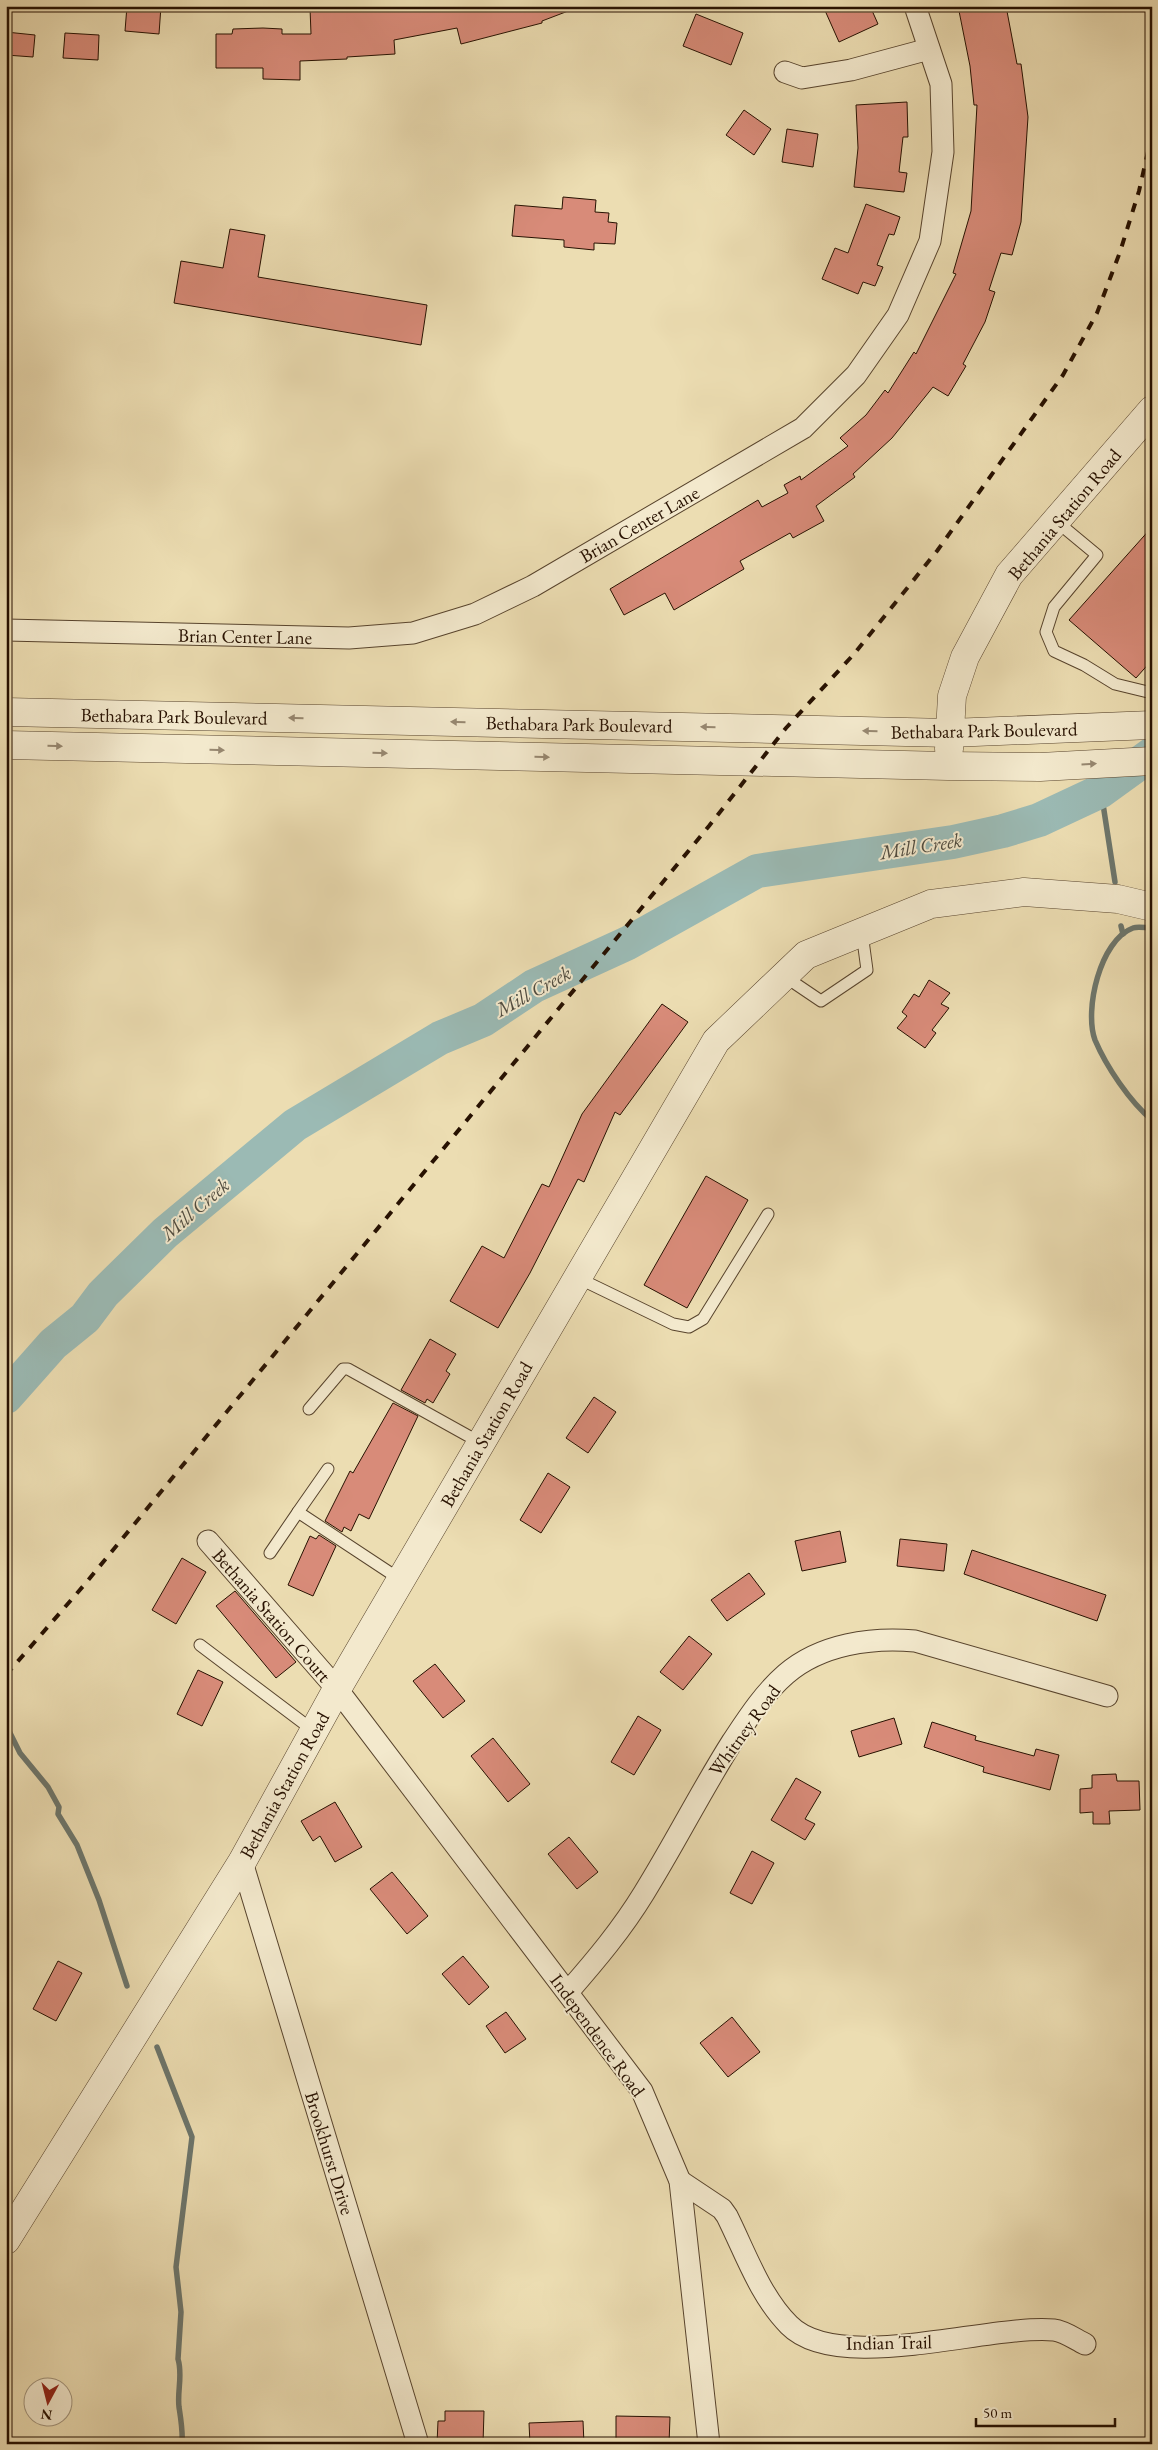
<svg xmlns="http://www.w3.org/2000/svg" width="1158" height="2450" font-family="'EB Garamond',serif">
	<rect width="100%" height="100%" fill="#ecddb2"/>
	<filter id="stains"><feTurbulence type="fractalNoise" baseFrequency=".004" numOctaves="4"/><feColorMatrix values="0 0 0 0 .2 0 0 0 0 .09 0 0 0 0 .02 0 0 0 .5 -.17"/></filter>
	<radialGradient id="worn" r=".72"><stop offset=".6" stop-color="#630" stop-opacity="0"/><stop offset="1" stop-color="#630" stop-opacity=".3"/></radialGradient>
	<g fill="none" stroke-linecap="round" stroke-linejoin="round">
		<g stroke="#6d766c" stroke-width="5.5">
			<path d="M1101,791L1115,882"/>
			<path d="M1121,926L1123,934"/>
			<path d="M1152,928C1146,928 1138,926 1133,928C1100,940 1084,1010 1095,1040C1106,1066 1130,1102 1152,1120"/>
			<path d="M6,1725L20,1753L48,1787L59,1807L58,1814L77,1845L99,1900L127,1986"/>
			<path d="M157,2047L192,2137L176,2267L181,2312L178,2359C183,2375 177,2391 179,2407C181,2420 183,2431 182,2444"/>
		</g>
		<path stroke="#9bbab4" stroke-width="34" d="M6,1397L53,1344L85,1318L103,1294L165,1233L295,1125L440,1038L483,1020L534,986L628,943L757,871L953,842L1003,831L1039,820L1101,791L1152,754"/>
	</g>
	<g fill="#d88b79" stroke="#271101">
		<path d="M127,6H161L159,34L125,31Z"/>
		<path d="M368,6H576V8L542,21V23L461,44L457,28L394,40L395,54L347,57V59L300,61V80L263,79V68H216V34H232L233,29L263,28L282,29V34H311L310,8Z"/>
		<path d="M823,6H870L878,24L839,42Z"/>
		<path d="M958,6H1006L1017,64H1021L1028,117L1021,222L1012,255L1001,253L989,290L995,292L985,322L963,364L966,366L948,396L933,387L892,438L853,474L855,477L816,506L824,521L793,538L790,533L740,561L744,569L674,610L665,593L624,615L610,589L758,500L762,507L788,493L784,485L800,476L801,480L848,446L840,438L866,415L885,390L888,393L914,352L916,354L956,274L953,273L971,211L977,105H974L970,66Z"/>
		<path d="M696,14L743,33L731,65L683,46Z"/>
		<path d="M6,32L35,35L33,57L6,55Z"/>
		<path d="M65,33L99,35L98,60L63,58Z"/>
		<path d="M907,102L908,137H903L899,172L907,173L904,192L854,187L858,148L856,105Z"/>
		<path d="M744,110L771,129L754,155L726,135Z"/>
		<path d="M787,129L818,134L813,167L782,162Z"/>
		<path d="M563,197L596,200L595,212L609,213L608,222L617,223L615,244L594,243V250L564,247V240L512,236L515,205L562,209Z"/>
		<path d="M866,204L900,217L894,235L889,234L877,265L883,267L875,286L863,282L858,294L822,279L835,248L848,253Z"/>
		<path d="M230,229L265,235L258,277L427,305L421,345L174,303L181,261L223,268Z"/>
		<path d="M1152,527V660L1136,678L1069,620Z"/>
		<path d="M929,980L950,993L941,1004L949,1008L932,1030L936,1033L925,1048L897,1028L907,1016L902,1012L914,994L919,997Z"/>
		<path d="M662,1004L688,1022L620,1115L615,1112L584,1182L578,1179L530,1273L498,1328L450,1301L482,1246L504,1258L542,1184L549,1187L582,1114Z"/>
		<path d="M706,1176L748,1200L687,1308L644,1285Z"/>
		<path d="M430,1339L456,1354L446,1371L450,1374L433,1403L427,1399L425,1403L401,1390Z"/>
		<path d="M594,1397L616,1412L588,1453L566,1438Z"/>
		<path d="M393,1403L418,1416L369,1519L359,1514L351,1531L344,1527L342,1532L325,1521L350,1471L353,1473Z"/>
		<path d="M548,1473L570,1487L541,1533L520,1520Z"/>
		<path d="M840,1531L846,1562L802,1571L795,1541Z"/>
		<path d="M319,1535L336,1546L313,1596L288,1585L310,1536L316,1539Z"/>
		<path d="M900,1539L947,1544L944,1571L897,1566Z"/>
		<path d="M972,1550L1106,1595L1097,1621L964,1574Z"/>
		<path d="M182,1558L206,1572L176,1624L152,1610Z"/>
		<path d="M749,1573L765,1594L727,1621L711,1600Z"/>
		<path d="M235,1591L296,1662L276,1678L216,1606Z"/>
		<path d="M689,1636L712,1654L683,1690L660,1672Z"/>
		<path d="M435,1664L465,1701L443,1718L413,1681Z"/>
		<path d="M198,1670L223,1682L202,1726L177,1714Z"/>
		<path d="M638,1716L661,1730L634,1775L611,1762Z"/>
		<path d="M894,1718L902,1744L859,1757L851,1731Z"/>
		<path d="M932,1722L976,1736L975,1740L1034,1756L1036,1749L1059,1755L1050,1790L983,1772L984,1767L924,1747Z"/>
		<path d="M493,1738L530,1784L508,1802L471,1756Z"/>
		<path d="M1116,1774L1117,1781H1139L1140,1810L1109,1811L1110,1824H1093V1812L1080,1813V1789L1092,1788V1775Z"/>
		<path d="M796,1778L821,1792L805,1819L815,1824L805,1840L771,1820Z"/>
		<path d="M335,1802L362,1847L335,1862L320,1836L313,1841L301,1821Z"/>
		<path d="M569,1837L598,1872L577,1889L548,1854Z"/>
		<path d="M752,1851L774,1863L752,1904L730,1893Z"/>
		<path d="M392,1872L428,1916L407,1934L370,1889Z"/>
		<path d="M463,1956L489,1987L469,2005L442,1974Z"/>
		<path d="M58,1961L82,1973L56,2021L33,2009Z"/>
		<path d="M506,2012L526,2039L505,2053L486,2026Z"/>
		<path d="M732,2017L760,2052L728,2077L700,2043Z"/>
		<path d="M445,2411H484L483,2444H437L438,2421H445Z"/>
		<path d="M616,2416L670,2417L669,2444L616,2443Z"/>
		<path d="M583,2421L584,2444H530L529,2423Z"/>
	</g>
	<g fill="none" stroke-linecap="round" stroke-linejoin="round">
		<g stroke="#58442d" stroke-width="13">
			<g id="service">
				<path d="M1056,521L1097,555L1054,607L1046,632L1054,651L1084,665L1115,684L1152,693"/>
				<path d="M784,976L821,1001L867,970L862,933"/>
				<path d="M578,1278L673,1324L689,1327L703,1319L768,1214"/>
				<path d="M309,1409L343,1369H348L481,1443"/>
				<path d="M298,1512L328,1469"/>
				<path d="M270,1553L298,1512L401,1580"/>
				<path d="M200,1645L314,1731"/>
			</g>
		</g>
		<g stroke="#58442d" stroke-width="23">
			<g id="minor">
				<path d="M785,72L802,78L851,70L929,49"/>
				<path d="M6,630L349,638L413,633L475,614L533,586L803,428L856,375L898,315L930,241L943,152L941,84L915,6"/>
				<path d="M208,1541L337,1689L642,2091L680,2181L709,2444"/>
				<path d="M242,1862L418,2444"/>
				<path d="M568,1992C596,1960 622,1929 644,1893C675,1843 701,1791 732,1742C748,1718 764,1693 786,1674C821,1644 872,1637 915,1641L1107,1696"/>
				<path d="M680,2181L722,2209L727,2216C745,2252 760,2296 789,2325C838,2375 989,2324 1054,2330C1064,2331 1075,2339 1085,2344"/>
			</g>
		</g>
		<g stroke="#58442d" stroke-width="29">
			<g id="tertiary">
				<path d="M6,712L950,733L1152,725"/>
				<path d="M6,745L948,766L1040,767L1152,761"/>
				<path d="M949,749L952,696L965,657L1009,575L1152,410"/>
				<path d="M6,2240L242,1862L337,1689L716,1041L806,955L931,904L1024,892L1118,899L1152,907"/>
			</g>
		</g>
		<use href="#service" stroke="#f3e9cd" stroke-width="11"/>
		<use href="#minor" stroke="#f3e9cd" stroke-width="21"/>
		<use href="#tertiary" stroke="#f3e9cd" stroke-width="28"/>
		<path stroke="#271101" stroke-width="4" stroke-dasharray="9 9" stroke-linecap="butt" d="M6,1675L85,1584L709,826L786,728L854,654L937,551L1063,375L1097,313L1120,252L1139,191L1152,134"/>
	</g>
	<defs><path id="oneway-solid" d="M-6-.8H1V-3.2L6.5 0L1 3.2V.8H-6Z" transform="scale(1.25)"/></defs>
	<g fill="#978871">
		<use href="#oneway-solid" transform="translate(296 718) rotate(-179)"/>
		<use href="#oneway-solid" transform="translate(458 722) rotate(-179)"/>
		<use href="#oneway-solid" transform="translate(708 727) rotate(-179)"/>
		<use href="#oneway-solid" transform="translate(870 731) rotate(-179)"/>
		<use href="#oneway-solid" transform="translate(55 746) rotate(1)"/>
		<use href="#oneway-solid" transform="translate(217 750) rotate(1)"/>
		<use href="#oneway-solid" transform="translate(380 753) rotate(1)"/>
		<use href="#oneway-solid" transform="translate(542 757) rotate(1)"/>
		<use href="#oneway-solid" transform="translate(1089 764) rotate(-3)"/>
	</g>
	<g text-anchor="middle" stroke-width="4" stroke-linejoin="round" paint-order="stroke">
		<g font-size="19" fill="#271101" stroke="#f3e9cd">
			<text transform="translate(1064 514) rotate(-50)" y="7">Bethania Station Road</text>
			<text transform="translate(639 524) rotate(-30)" y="7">Brian Center Lane</text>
			<text transform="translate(245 636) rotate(1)" y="7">Brian Center Lane</text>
			<text transform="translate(174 716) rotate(1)" y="7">Bethabara Park Boulevard</text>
			<text transform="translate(579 724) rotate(1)" y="7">Bethabara Park Boulevard</text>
			<text transform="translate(984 730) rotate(-1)" y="7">Bethabara Park Boulevard</text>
			<text transform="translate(486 1434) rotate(-60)" y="7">Bethania Station Road</text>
			<text transform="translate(272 1615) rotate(49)" y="7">Bethania Station Court</text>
			<text transform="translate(744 1730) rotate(-54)" y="7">Whitney Road</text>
			<text transform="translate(284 1785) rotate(-61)" y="7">Bethania Station Road</text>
			<text transform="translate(598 2035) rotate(54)" y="7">Independence Road</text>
			<text transform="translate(330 2153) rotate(73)" y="7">Brookhurst Drive</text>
			<text transform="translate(889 2342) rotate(-1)" y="7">Indian Trail</text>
		</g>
		<g font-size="20" font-style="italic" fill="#504c40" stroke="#f3e9cd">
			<text transform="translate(921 846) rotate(-9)" y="7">Mill Creek</text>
			<text transform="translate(533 991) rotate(-29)" y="7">Mill Creek</text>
			<text transform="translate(195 1209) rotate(-41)" y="7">Mill Creek</text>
		</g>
	</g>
	<rect width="1158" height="2450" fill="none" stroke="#ecddb2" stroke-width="25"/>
	<rect x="8" y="8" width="1143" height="2435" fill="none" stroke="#271101" stroke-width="2.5"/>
	<rect x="12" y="12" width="1133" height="2425" fill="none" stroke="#271101"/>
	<g transform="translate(48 2402) rotate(187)"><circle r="24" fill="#f3e9cd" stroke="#a1937b"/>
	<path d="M0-4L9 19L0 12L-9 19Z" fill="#8f2418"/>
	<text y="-8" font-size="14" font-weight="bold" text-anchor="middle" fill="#271101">N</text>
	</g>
	<path d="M976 2418v8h139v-8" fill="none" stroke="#271101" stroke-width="2.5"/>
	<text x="983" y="2418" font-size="15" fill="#271101" stroke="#f3e9cd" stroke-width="4" paint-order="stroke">50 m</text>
	<rect width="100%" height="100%" filter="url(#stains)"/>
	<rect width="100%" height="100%" fill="url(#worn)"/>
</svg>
